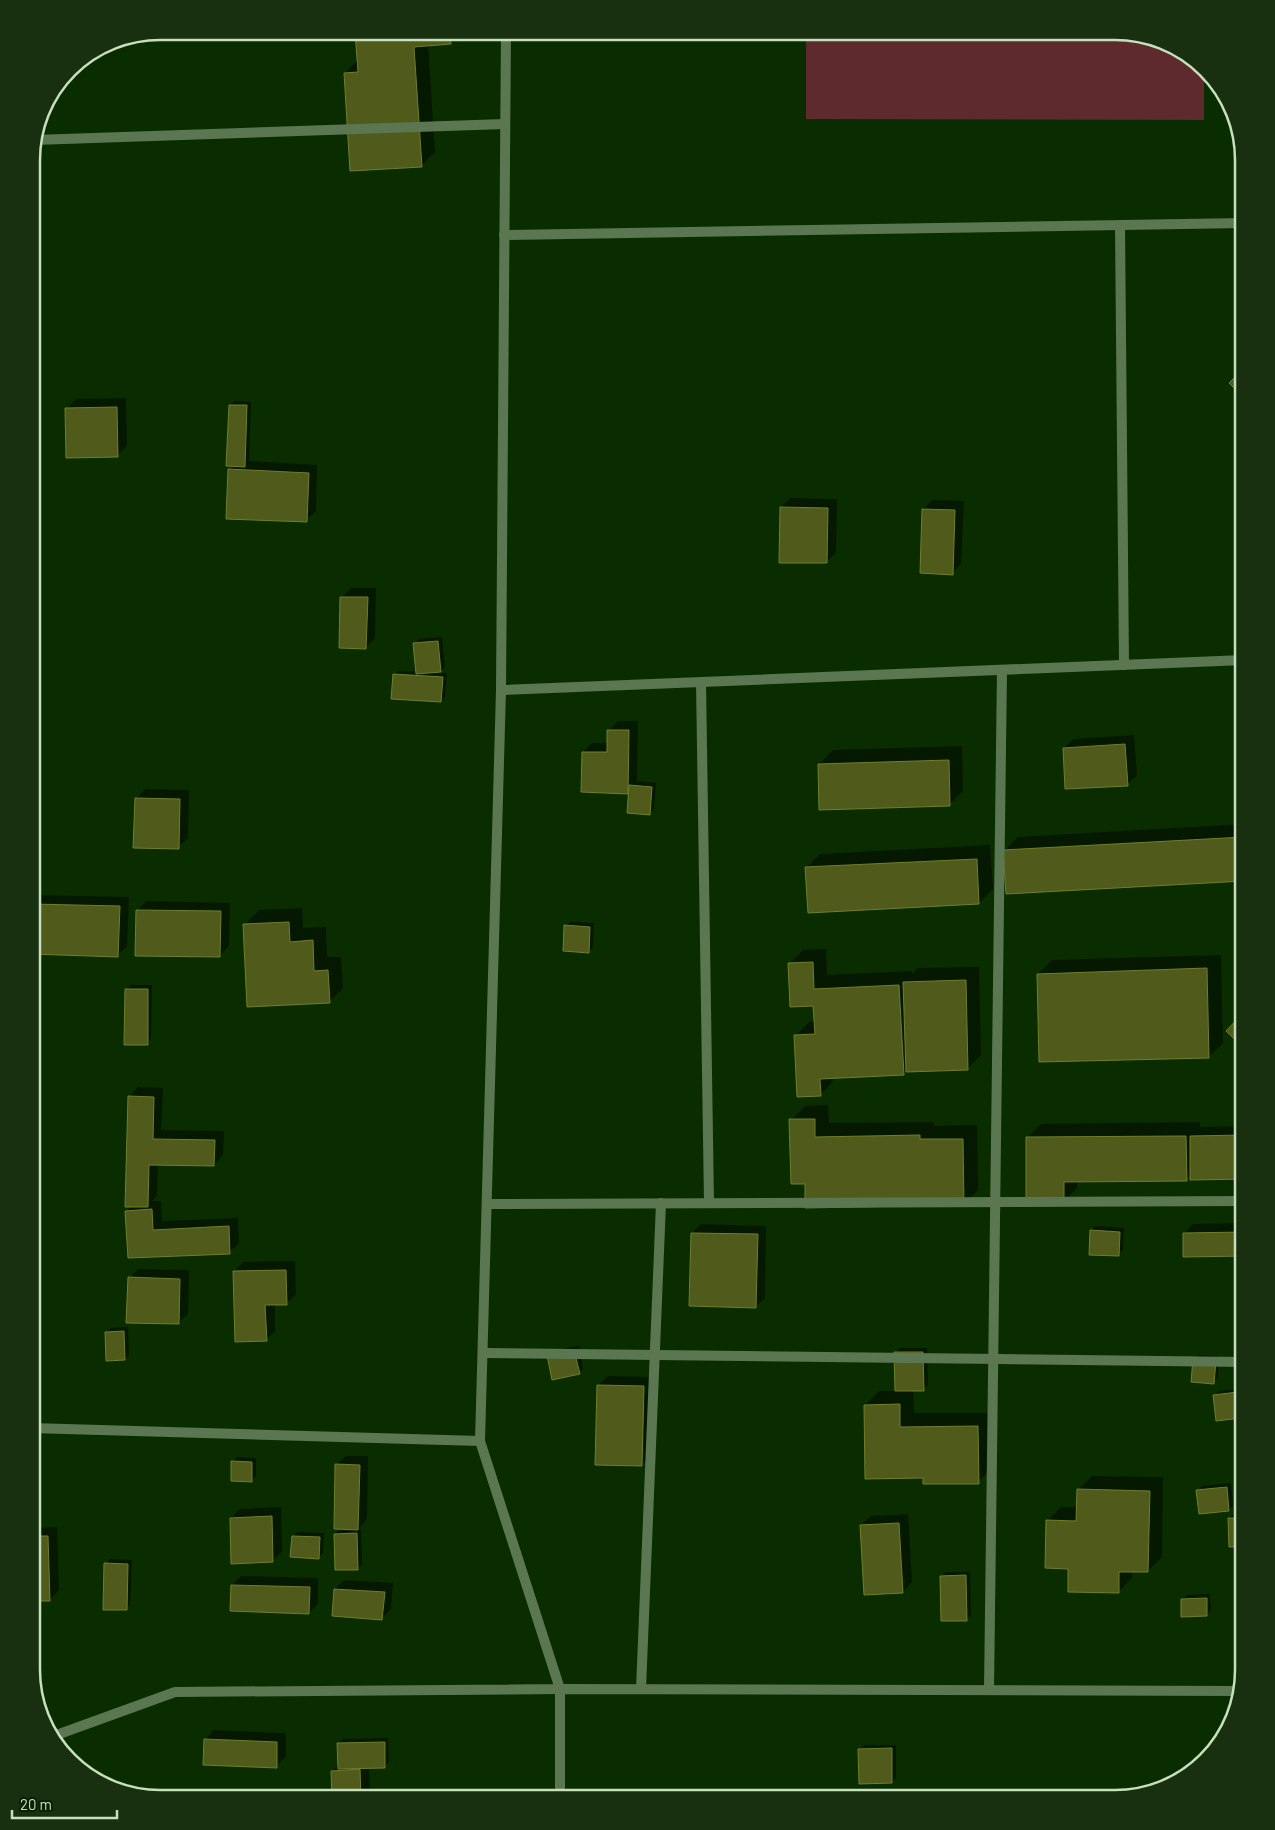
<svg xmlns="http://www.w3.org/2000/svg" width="1275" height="1830" font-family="Barlow,sans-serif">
	<rect width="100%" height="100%" fill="#0a2d00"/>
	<path fill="#5e2a2d" d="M806,31L1124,32L1180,49L1204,73V120L806,119Z"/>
	<g fill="#0007">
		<path d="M356,31H461L450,42L428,44L435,152L421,166L345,73L358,60Z"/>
		<path d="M126,398L127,446L118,455L67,408L76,399Z"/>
		<path d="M234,401L251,402L249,461L317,465L316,511L306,520L229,470L234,465L230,405Z"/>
		<path d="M791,498L837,499L836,553L826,562L781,507Z"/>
		<path d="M933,500L964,501L961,564L952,573L923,509Z"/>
		<path d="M351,588H376L375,638L365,648L342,597Z"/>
		<path d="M442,637L445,667L439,673H447L445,697L441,701L394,675L399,671L417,672L414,644L419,639Z"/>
		<path d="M618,721H638L637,781L656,783L654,809L649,814L630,789L627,792L583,752L592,743H608L609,730Z"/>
		<path d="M1134,735L1137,775L1127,785L1064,748L1073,739Z"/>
		<path d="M962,746L963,791L949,805L819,764L833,750Z"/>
		<path d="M145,789L189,790L188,838L178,847L136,799Z"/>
		<path d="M1244,824V879L1004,851L1018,837Z"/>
		<path d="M990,845L993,889L979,903L806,868L820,854Z"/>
		<path d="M31,895L129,897L127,946L118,955L31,953Z"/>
		<path d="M146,901L230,903L229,946L220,955L137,911Z"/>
		<path d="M302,908L303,928L326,927L327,957H341L343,988L329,1002L245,924L259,910Z"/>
		<path d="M570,922L594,923L593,947L589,951L565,926Z"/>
		<path d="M826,949L827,975L912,971V974L918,968L979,967L981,1055L967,1069L906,1070L903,1073L834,1077V1080L821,1094L795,1036L809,1022L815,1021L814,1004L789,964L803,950Z"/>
		<path d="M1221,955L1223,1043L1209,1057L1038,974L1052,960Z"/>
		<path d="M131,985H152L151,1039L147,1044L127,990Z"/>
		<path d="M138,1087L163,1088L161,1130L224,1131L223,1155L214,1165L158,1164L157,1196L152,1201H161L162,1221L238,1218L239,1243L229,1252L129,1257L127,1211L132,1205L129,1097Z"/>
		<path d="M828,1105L829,1123L934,1122V1126L977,1125L978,1190L964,1204L806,1183L791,1120L805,1106Z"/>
		<path d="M1200,1122V1127L1244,1126V1177L1191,1175L1186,1180L1077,1181V1188L1063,1202L1027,1138L1041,1124Z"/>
		<path d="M1244,1223V1254L1184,1234L1193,1224Z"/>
		<path d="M701,1224L766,1226L765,1298L755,1307L692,1233Z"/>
		<path d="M1095,1226L1124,1228L1123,1250L1118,1255L1091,1231Z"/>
		<path d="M295,1261L296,1294L287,1303H275V1331L266,1340L234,1271L244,1262Z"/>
		<path d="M138,1269L189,1270L188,1314L178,1323L129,1278Z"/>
		<path d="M128,1327L129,1355L125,1359L106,1332L111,1328Z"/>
		<path d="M579,1346L583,1369L579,1373L552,1351Z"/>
		<path d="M900,1348H927L928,1385L923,1389H913L914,1413H992V1468L978,1482L924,1477L865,1405L879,1391H896L895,1353Z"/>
		<path d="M1199,1355L1219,1356L1218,1378L1213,1382L1194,1359Z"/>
		<path d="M608,1376L653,1377L651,1456L642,1465L598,1385Z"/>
		<path d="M1242,1389L1244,1413L1240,1417L1215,1396L1219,1391Z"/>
		<path d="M346,1456H368L367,1519L358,1529H361L362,1564L358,1568L335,1534L341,1528L336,1465Z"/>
		<path d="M237,1457L256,1458V1476L252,1481L233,1461Z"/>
		<path d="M1092,1476L1163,1477L1162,1557L1148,1571H1132V1578L1118,1592L1070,1568L1047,1521L1061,1507H1078V1490Z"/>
		<path d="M1231,1483L1233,1506L1229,1510L1198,1490L1202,1486Z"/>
		<path d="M281,1507L282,1551L273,1561L231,1518L240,1509Z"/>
		<path d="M908,1514L912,1582L903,1592L861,1525L871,1516Z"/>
		<path d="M1244,1514V1545L1229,1519L1233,1515Z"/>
		<path d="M57,1527L59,1590L50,1600H31V1528Z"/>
		<path d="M297,1532L324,1533L323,1553L318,1558L293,1536Z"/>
		<path d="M110,1559L132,1560L130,1605L126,1609L106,1564Z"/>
		<path d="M946,1572H970L971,1615L967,1619L941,1576Z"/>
		<path d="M241,1576L318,1578V1604L309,1613L232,1585Z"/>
		<path d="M344,1580L393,1583L391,1609L382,1618L335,1589Z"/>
		<path d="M1210,1594L1211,1610L1207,1615L1182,1599L1187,1595Z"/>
		<path d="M214,1730L286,1733V1757L276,1766L205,1740Z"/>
		<path d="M388,1738L389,1762L385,1766L369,1767L370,1799H333L332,1771L339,1764V1743L343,1739Z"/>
		<path d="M864,1745H896V1778L892,1782L860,1750Z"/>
	</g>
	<g fill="#505a1b" stroke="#717e2b">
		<path d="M355,31H450L451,44L414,47L422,167L350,171L344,73L358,72Z"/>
		<path d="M1244,368V398L1229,383Z"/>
		<path d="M229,405H247L245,467L226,466Z"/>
		<path d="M117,407L118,457L66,458L65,408Z"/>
		<path d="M228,469L309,473L307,522L226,519Z"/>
		<path d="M780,507L828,508L827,563H779Z"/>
		<path d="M922,509L955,510L953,575L920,573Z"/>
		<path d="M340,597H368L366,649L339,648Z"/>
		<path d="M438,641L441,672L416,674L413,643Z"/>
		<path d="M393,674L443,677L441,702L391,699Z"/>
		<path d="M607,730H629L628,794L581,792L582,752H607Z"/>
		<path d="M1125,744L1128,786L1065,789L1063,748Z"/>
		<path d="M949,760L950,806L819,810L818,764Z"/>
		<path d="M629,785L652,787L650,815L627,813Z"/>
		<path d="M135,798L180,799L179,849L133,848Z"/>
		<path d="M1244,837V881L1006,894L1003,850Z"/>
		<path d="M977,859L979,904L808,913L805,867Z"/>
		<path d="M31,904L120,906L118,957L31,954Z"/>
		<path d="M136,910L221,911L220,957L135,956Z"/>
		<path d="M289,922L290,942L313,940L314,971L328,970L330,1003L247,1007L243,924Z"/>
		<path d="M564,925L590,927L589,953L563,951Z"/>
		<path d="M813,962L814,989L899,985L904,1075L820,1079L821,1096L797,1097L794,1035L815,1034L813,1006L790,1007L788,963Z"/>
		<path d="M1207,968L1209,1058L1039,1062L1037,974Z"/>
		<path d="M966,980L968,1070L906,1072L903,982Z"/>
		<path d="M125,989H148V1045H124Z"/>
		<path d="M1244,1012V1048L1226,1031Z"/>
		<path d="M128,1096L154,1097L153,1139L215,1140L214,1166L149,1165L148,1207H125Z"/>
		<path d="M789,1119H815V1137L920,1135V1139H963L964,1205L805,1208V1184H791Z"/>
		<path d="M1244,1135V1179L1190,1180V1136Z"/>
		<path d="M1186,1136L1187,1181L1064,1182V1204H1026V1137Z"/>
		<path d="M152,1209L153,1230L229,1226L230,1254L128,1258L125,1211Z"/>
		<path d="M1090,1230L1120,1232L1119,1256L1089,1255Z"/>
		<path d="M1244,1232V1256L1183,1257V1233Z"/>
		<path d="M691,1233L758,1234L756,1308L689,1306Z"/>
		<path d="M286,1270L287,1305H265L267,1341L235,1342L233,1271Z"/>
		<path d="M128,1277L180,1279L179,1324L126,1323Z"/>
		<path d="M124,1331L125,1360L106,1361L105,1332Z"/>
		<path d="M574,1350L580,1374L552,1380L547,1355Z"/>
		<path d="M894,1352H923L924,1391H895Z"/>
		<path d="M1193,1359L1216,1360L1214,1384L1191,1382Z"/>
		<path d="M597,1385L644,1386L642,1466L595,1465Z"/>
		<path d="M1238,1392L1241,1418L1216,1421L1213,1395Z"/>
		<path d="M900,1404V1427L978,1426L979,1484H923V1478L865,1479L864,1405Z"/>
		<path d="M231,1461L252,1462V1482L231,1481Z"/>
		<path d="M335,1464L360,1465L358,1530L334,1529Z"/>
		<path d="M1227,1487L1229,1511L1199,1514L1196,1490Z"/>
		<path d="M1077,1489L1150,1491L1148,1572H1119V1593L1068,1592V1569L1045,1568L1046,1520L1076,1521Z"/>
		<path d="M272,1516L273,1562L231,1564L230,1518Z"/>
		<path d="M1228,1518H1244V1547H1229Z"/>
		<path d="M899,1523L903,1593L864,1595L860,1525Z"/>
		<path d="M357,1533L358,1570H335L334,1534Z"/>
		<path d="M31,1536H48L50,1601H31Z"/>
		<path d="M292,1536L320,1537L319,1559L290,1557Z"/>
		<path d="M104,1563L128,1564L127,1610H103Z"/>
		<path d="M966,1575L967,1621H941L940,1576Z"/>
		<path d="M231,1585L310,1587L309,1614L230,1611Z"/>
		<path d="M334,1589L385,1592L382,1620L332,1616Z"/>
		<path d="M1207,1598V1616L1181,1617V1599Z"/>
		<path d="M204,1739L277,1742V1768L203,1765Z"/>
		<path d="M385,1742V1768L338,1769L337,1743Z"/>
		<path d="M892,1748V1783L859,1784L858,1749Z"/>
		<path d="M360,1769L361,1799H332L331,1771Z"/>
	</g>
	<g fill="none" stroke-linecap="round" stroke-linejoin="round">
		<g stroke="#5b7751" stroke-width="10">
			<path d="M34,140L505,124"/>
			<path d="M1120,225L1124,665"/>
			<path d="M504,235L1244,223"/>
			<path d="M701,682L709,1203"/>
			<path d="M501,690L1244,660"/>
			<path d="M487,1204L1244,1201"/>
			<path d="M483,1353L1244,1362"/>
			<path d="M31,1428L480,1441"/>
			<path d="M641,1689L661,1203"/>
			<path d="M989,1690L1002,670"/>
			<path d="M51,1737L175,1692L560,1689L480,1441L501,690L506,31"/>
			<path d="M560,1799V1689L1238,1691"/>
		</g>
	</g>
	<path d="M0 0H1275V1830H0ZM160 40H1115A120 120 0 0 1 1235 160V1670A120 120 0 0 1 1115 1790H160A120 120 0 0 1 40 1670V160A120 120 0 0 1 160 40Z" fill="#183010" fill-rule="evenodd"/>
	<path fill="none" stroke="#c6dfbd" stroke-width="2.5" d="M160 40H1115A120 120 0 0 1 1235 160V1670A120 120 0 0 1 1115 1790H160A120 120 0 0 1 40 1670V160A120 120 0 0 1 160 40Z"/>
	<path d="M12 1810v8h105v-8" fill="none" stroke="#c6dfbd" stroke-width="2.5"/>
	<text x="20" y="1810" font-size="15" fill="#c6dfbd" stroke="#092101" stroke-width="4" paint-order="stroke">20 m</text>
</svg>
